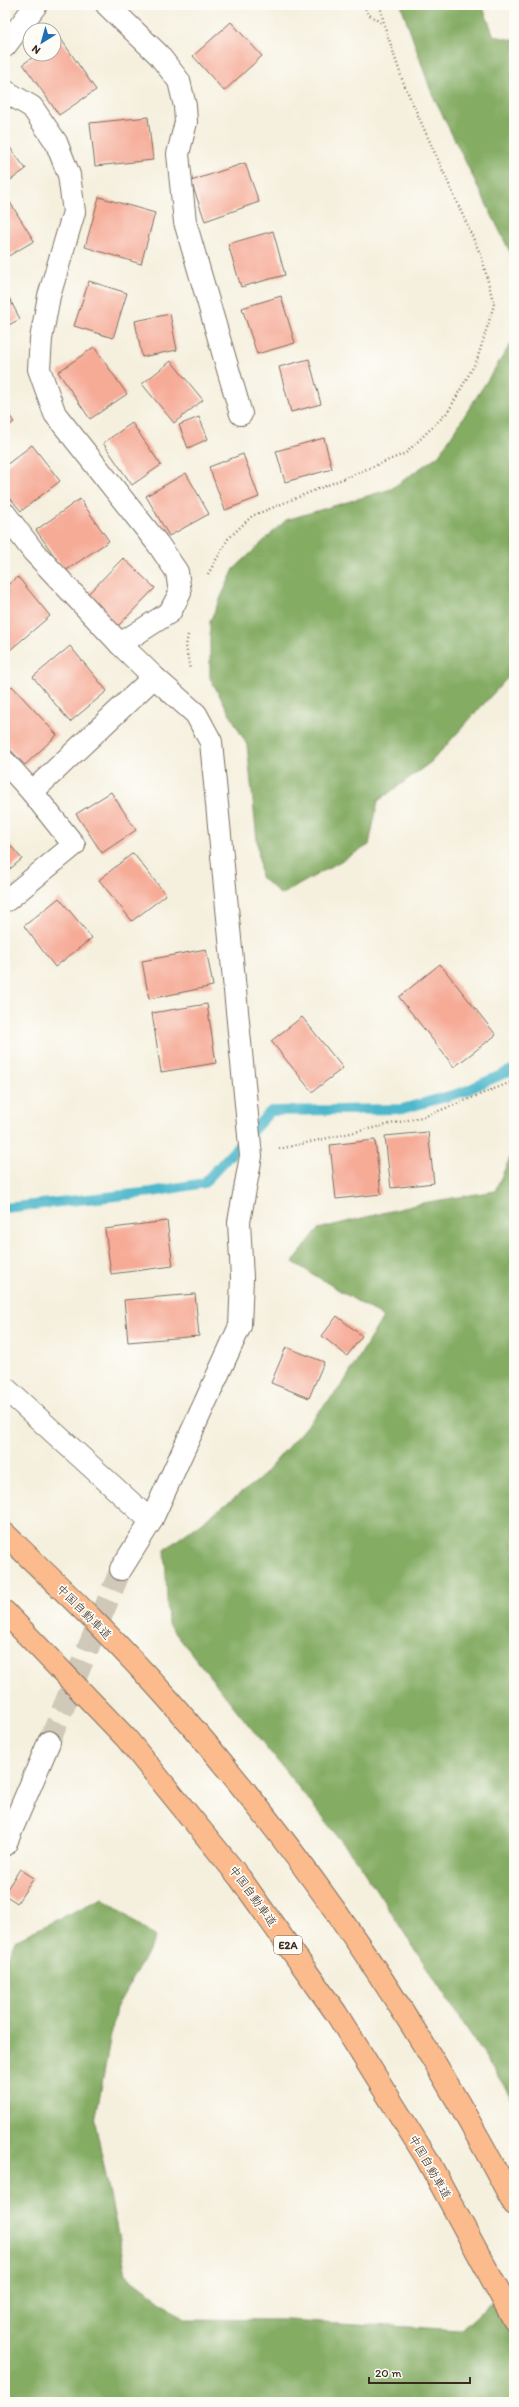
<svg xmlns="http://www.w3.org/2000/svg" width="519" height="2407" font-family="Itim,'Klee One',sans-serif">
	<rect width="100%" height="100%" fill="#fdfcf7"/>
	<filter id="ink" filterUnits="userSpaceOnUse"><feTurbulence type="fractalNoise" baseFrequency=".025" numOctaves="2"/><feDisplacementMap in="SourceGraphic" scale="8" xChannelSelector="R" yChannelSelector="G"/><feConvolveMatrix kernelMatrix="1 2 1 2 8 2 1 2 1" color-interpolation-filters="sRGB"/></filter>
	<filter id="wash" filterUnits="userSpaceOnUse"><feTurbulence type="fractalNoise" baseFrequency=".012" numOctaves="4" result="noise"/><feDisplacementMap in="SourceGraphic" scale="16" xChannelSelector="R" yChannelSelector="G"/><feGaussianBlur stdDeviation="0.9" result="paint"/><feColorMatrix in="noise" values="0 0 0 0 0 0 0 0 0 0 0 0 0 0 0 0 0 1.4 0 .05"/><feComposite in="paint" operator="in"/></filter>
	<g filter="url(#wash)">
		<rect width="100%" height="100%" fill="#f5f0de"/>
		<g fill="#84ac63" stroke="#606b40">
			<path d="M401,5H482L494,36L514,40V260L432,94Z"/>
			<path d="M514,339V673L510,675L431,762L378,801L369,845L281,895L261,877L247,745L210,678V621L234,569L286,520L391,489L439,455Z"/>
			<path d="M514,1149V2101L358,1862L168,1624L165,1549L259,1480L343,1384L383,1317L293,1262L318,1229L423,1203L495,1191Z"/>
			<path d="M102,1898L156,1937L116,2008L95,2122L126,2274L184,2319L287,2320L461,2330L514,2282V2402H5V1965L15,1940Z"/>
		</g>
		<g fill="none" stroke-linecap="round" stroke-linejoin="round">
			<path stroke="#4db7cb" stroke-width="10" d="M5,1208L152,1192L204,1183L271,1111L402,1109L463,1092L514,1069"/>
		</g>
		<g id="blocks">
			<g fill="#f6ab97">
				<path d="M231,22L262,56L224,91L193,56Z"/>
				<path d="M61,39L96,90L59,115L23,64L38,54H54V43Z"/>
				<path d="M148,117L153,160L95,166L90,123Z"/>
				<path d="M5,141L26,169L5,184Z"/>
				<path d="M245,163L259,202L205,221L191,181Z"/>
				<path d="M99,197L155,213L141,264L85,247Z"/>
				<path d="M8,199L34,241L5,258V201Z"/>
				<path d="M273,231L285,275L241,287L228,244Z"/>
				<path d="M89,281L127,293L113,338L74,326Z"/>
				<path d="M5,290L20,319L5,327Z"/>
				<path d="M281,296L295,343L257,354L242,308Z"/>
				<path d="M170,314L177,350L142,357L135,321Z"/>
				<path d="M94,347L127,394L90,419L58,372Z"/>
				<path d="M309,359L321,404L291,412L279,367Z"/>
				<path d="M171,361L203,400L174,423L142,384Z"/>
				<path d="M5,409L14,422L5,428Z"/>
				<path d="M199,417L208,439L188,448L179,425Z"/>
				<path d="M132,423L161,465L132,485L103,443Z"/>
				<path d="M324,438L332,469L285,482L276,451Z"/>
				<path d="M32,445L60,481L21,511L5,492V466Z"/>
				<path d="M243,454L259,497L225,510L209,467Z"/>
				<path d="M186,473L209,514L169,536L146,496Z"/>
				<path d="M80,499L109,541L65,571L36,530Z"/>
				<path d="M123,558L155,588L117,627L85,597Z"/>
				<path d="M18,577L50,616L10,650L5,644V587Z"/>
				<path d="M70,646L107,691L70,722L33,677Z"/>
				<path d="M12,686L57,735L25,765L5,744V692Z"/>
				<path d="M111,792L136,830L102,853L76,814Z"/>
				<path d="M5,839L22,859L5,873Z"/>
				<path d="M133,853L166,895L132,921L99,880Z"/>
				<path d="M59,898L92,938L55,967L24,926Z"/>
				<path d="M206,949L213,986L149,999L142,961Z"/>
				<path d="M440,964L496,1035L454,1067L399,997Z"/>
				<path d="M207,1004L216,1063L161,1072L152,1013Z"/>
				<path d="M302,1017L343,1068L312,1092L271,1041Z"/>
				<path d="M428,1132L434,1183L391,1188L385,1136Z"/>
				<path d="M375,1140L381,1194L336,1199L330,1145Z"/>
				<path d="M167,1221L173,1266L111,1274L105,1229Z"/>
				<path d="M195,1294L199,1336L128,1342L124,1300Z"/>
				<path d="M337,1316L362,1336L347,1356L322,1336Z"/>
				<path d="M286,1347L324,1362L309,1398L271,1383Z"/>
				<path d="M20,1869L34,1878L17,1903L5,1895V1892Z"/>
			</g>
		</g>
	</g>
	<g filter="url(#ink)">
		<use href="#blocks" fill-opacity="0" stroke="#7c6f61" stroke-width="1"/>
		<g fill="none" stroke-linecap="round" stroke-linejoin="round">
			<path stroke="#d0c8b8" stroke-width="22" stroke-dasharray="22 11" stroke-linecap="butt" d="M49,1742L121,1569"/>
			<g stroke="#7c6f61" stroke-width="24">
				<g id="street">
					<path d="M107,5L158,54L179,81L185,106L186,122L178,154L185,222L241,414"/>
					<path d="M5,46L36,5"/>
					<path d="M5,91L32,107L56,142L69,175L74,212L49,296L41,339L39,369L55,414L158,544L177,572L180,593L170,612L120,644"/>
					<path d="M5,514L33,551L120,644L154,677L196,714L211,742L251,1156L239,1222L242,1278L240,1326L151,1521L121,1569"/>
					<path d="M5,762L32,792L154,677"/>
					<path d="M7,900L74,845L32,792"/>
					<path d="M5,1388L151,1521"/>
					<path d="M5,1845L49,1742"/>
				</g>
			</g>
			<g stroke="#7c6f61" stroke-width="24">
				<g id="highway">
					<path d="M5,1534C61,1588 118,1642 169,1700C304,1854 420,2023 514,2204"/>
					<path d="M5,1612L126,1738L240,1878L336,2013L426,2157L514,2320"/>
				</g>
			</g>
			<g stroke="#7c6f61" stroke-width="2.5" stroke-dasharray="1 3" stroke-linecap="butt">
				<path d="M364,5L368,14L383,24"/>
				<path d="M208,574L228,539L252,516L406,453L448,412L477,360L494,305L482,258L403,82L384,24L380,5"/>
				<path d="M188,635L186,646L190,670"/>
				<path d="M279,1149L426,1116L514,1081"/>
			</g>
			<use href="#street" stroke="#fff" stroke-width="22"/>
			<use href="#highway" stroke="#fbbb8c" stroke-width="22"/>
		</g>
	</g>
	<g text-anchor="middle" stroke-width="3.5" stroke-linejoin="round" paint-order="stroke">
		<rect fill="#fdfcf7" stroke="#75695f" stroke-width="1" x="274" y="1936" width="28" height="18" rx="3"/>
		<g font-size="11" font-weight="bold" fill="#3b2a1e">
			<text x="288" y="1949">E2A</text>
		</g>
		<g font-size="12" fill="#3b2a1e" stroke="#fdfcf7">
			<text transform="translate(84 1612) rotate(45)" y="4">中国自動車道</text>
			<text transform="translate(253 1896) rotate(54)" y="4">中国自動車道</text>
			<text transform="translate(430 2167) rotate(60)" y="4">中国自動車道</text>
		</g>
	</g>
	<rect width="519" height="2407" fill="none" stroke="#fdfcf7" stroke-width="20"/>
	<g transform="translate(42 42) rotate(217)"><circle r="19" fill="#fdfcf7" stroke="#afa8a0"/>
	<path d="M0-3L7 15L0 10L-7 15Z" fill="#1f6fb2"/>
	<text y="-6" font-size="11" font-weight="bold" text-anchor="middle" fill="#3b2a1e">N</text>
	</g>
	<path d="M369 2377v6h101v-6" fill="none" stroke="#3b2a1e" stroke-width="2"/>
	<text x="375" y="2377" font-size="12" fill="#3b2a1e" stroke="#fdfcf7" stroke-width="3" paint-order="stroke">20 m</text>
</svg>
